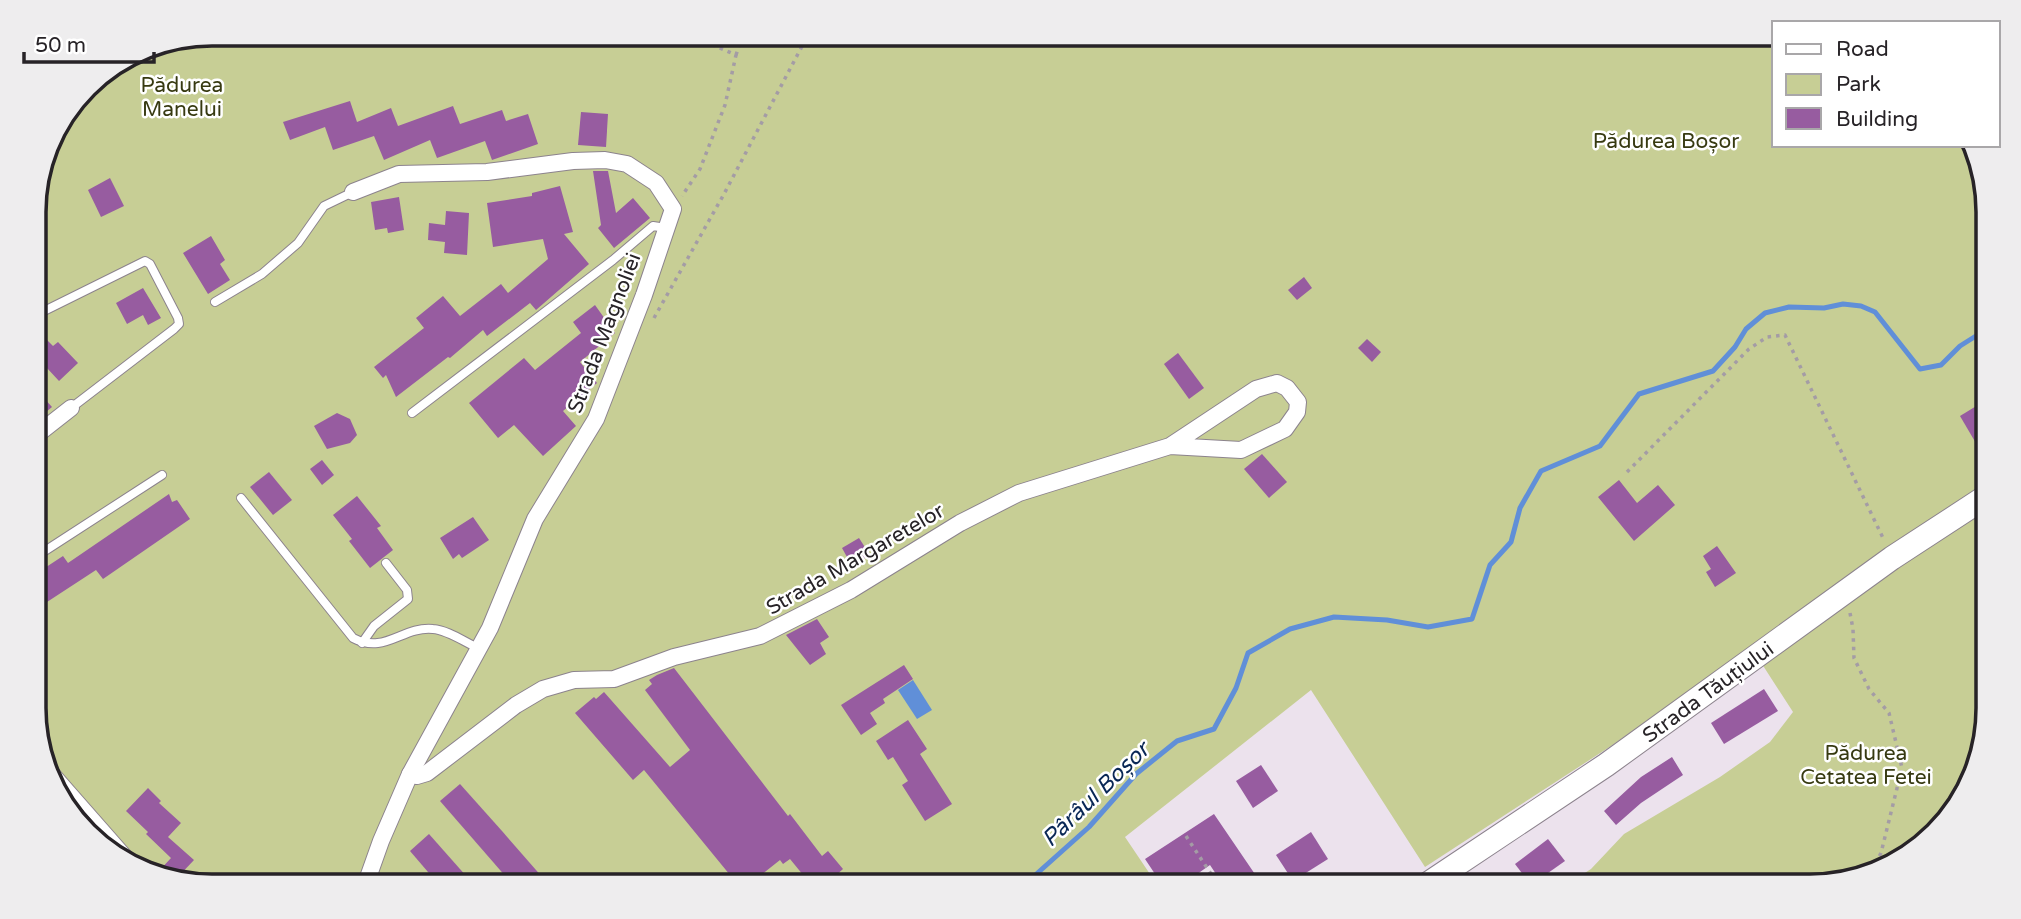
<svg xmlns="http://www.w3.org/2000/svg" width="2021" height="919" font-family="'Varela Round',sans-serif">
	<rect width="100%" height="100%" fill="#ece2ed"/>
	<path fill="#c7ce95" d="M211,33H1774V145H1969L1986,188L1988,708L1974,776L1909,856L1821,885H1566L1591,869L1624,834L1720,777L1770,742L1793,712L1751,647L1611,746L1425,867L1311,690L1125,837L1158,886H211L143,872L70,816L35,732L34,199L51,133L94,78L143,47Z"/>
	<path fill="#608fd8" d="M913,680L932,710L917,719L898,690Z"/>
	<g fill="none" stroke-linecap="round" stroke-linejoin="round">
		<path stroke="#608fd8" stroke-width="5" d="M1023,886L1089,827L1136,774L1177,741L1214,729L1236,688L1248,653L1290,629L1334,617L1387,620L1428,627L1472,619L1490,565L1511,542L1520,508L1541,471L1600,446L1639,394L1713,371L1735,347L1746,329L1765,313L1789,307L1824,308L1843,304L1861,306L1875,312L1920,369L1941,365L1960,346L1987,329"/>
	</g>
	<g fill="#975ca0">
		<path d="M350,101L357,122L391,108L398,126L453,106L460,124L502,110L506,121L528,114L538,144L492,160L485,141L437,158L430,140L384,160L374,136L333,150L325,127L290,140L283,122Z"/>
		<path d="M581,112L608,114L606,147L578,145Z"/>
		<path d="M593,171H608L616,213L633,198L650,218L614,248L598,228L601,225Z"/>
		<path d="M110,178L124,206L101,217L88,190Z"/>
		<path d="M560,186L573,232L564,234L589,264L536,310L530,303L487,336L483,330L450,358L448,357L396,397L386,375L383,378L374,367L424,328L416,318L443,296L460,316L501,284L508,293L548,259L543,239L493,247L487,203L532,196V193Z"/>
		<path d="M399,197L404,230L388,233L387,228L375,230L371,202Z"/>
		<path d="M446,211L469,213L467,255L444,253L445,242L428,240L429,223L445,225Z"/>
		<path d="M211,236L225,260L220,264L230,280L208,294L183,253Z"/>
		<path d="M1304,277L1312,288L1297,300L1288,290Z"/>
		<path d="M143,288L161,318L148,325L143,315L127,324L116,303Z"/>
		<path d="M595,305L615,333L580,362L597,383L563,411L576,426L543,456L514,425L498,438L469,403L524,358L535,370L581,333L573,322Z"/>
		<path d="M34,327L53,346L58,342L78,363L59,381L34,354Z"/>
		<path d="M1367,339L1381,352L1372,362L1358,348Z"/>
		<path d="M1178,353L1204,388L1189,399L1164,364Z"/>
		<path d="M34,387L52,407L34,422Z"/>
		<path d="M1978,405L1987,422V462L1960,416Z"/>
		<path d="M337,413L350,419L357,435L350,443L327,449L314,426Z"/>
		<path d="M1262,454L1287,482L1269,498L1244,469Z"/>
		<path d="M322,460L334,475L322,485L310,469Z"/>
		<path d="M269,472L292,500L273,515L250,487Z"/>
		<path d="M1619,480L1637,503L1658,485L1675,505L1634,541L1598,497Z"/>
		<path d="M169,494L172,502L177,500L190,519L103,579L96,570L47,602L35,583L34,575L63,556L68,563Z"/>
		<path d="M357,496L381,526L377,528L393,550L370,568L349,541L352,539L333,515Z"/>
		<path d="M473,517L489,540L462,558L459,554L453,559L440,538Z"/>
		<path d="M859,538L870,555L852,566L842,548Z"/>
		<path d="M1717,546L1736,573L1715,587L1706,572L1711,569L1703,556Z"/>
		<path d="M817,619L829,637L820,643L826,654L810,665L786,635Z"/>
		<path d="M904,665L913,679L883,699L885,703L870,713L877,724L861,735L841,705Z"/>
		<path d="M674,668L788,816L790,814L822,856L828,851L843,869L824,886L815,875L808,881L790,859L783,864L780,860L747,886H739L644,770L633,780L575,713L594,697L596,699L604,692L670,767L690,750L645,690L652,684L649,680L657,675Z"/>
		<path d="M1764,689L1778,711L1724,744L1711,723Z"/>
		<path d="M908,720L927,749L920,754L952,804L925,821L902,785L908,781L893,757L888,760L876,741Z"/>
		<path d="M1672,757L1683,775L1641,803L1616,825L1604,811L1641,777Z"/>
		<path d="M1261,765L1278,791L1253,808L1236,781Z"/>
		<path d="M460,784L502,831L550,886H514L440,801Z"/>
		<path d="M148,788L161,801L159,803L181,823L168,837L194,860L176,879L165,877L159,871L171,858L146,834L148,832L126,811Z"/>
		<path d="M1214,814L1263,886H1224L1210,865L1180,886H1163L1145,859Z"/>
		<path d="M1311,832L1328,859L1293,881L1276,855Z"/>
		<path d="M429,834L475,886H440L410,851Z"/>
		<path d="M1548,839L1565,861L1531,885L1515,864Z"/>
	</g>
	<g fill="none" stroke-linecap="round" stroke-linejoin="round">
		<g stroke="#8c838d" stroke-width="10">
			<g id="lane">
				<path d="M215,302L262,274L298,243L324,206L353,192"/>
				<path d="M34,316L145,261L150,264L178,318L179,324L174,329L71,408"/>
				<path d="M412,413L613,260L653,226L666,228"/>
				<path d="M241,498L353,638C385,655 402,626 433,629C448,630 466,643 480,649"/>
				<path d="M34,558L162,475"/>
				<path d="M362,643L374,626L408,599L407,590L386,563"/>
				<path d="M49,765L143,872"/>
			</g>
		</g>
		<g stroke="#8c838d" stroke-width="18">
			<g id="street">
				<path d="M353,192L399,174L487,172L573,161L605,160L627,164L656,183L673,209L644,295L596,419L535,519L490,628L410,774L381,841L365,886"/>
				<path d="M34,437L71,408"/>
				<path d="M410,774L417,776L427,773L516,705L543,689L574,680L614,679L674,657L760,636L851,590L960,523L1019,493L1170,446L1256,389L1277,383L1287,388L1298,402L1297,412L1285,429L1241,450L1170,446"/>
			</g>
		</g>
		<g stroke="#8c838d" stroke-width="25">
			<path id="secondary" d="M1426,885L1606,765L1892,558L1987,496"/>
		</g>
		<g stroke="#a49ca5" stroke-width="3.5" stroke-dasharray="3.5 5" stroke-linecap="butt">
			<path d="M671,33L713,45L736,55L725,105L700,169L682,196"/>
			<path d="M736,55L743,33"/>
			<path d="M654,318L724,194L809,33"/>
			<path d="M1627,472L1749,349L1767,337L1785,335L1884,540"/>
			<path d="M1850,613L1853,629L1854,658L1869,689L1889,713L1902,768L1881,853L1873,868"/>
			<path d="M1186,836L1219,886"/>
		</g>
		<use href="#lane" stroke="#fff" stroke-width="8"/>
		<use href="#street" stroke="#fff" stroke-width="16"/>
		<use href="#secondary" stroke="#fff" stroke-width="23"/>
	</g>
	<g text-anchor="middle" stroke-width="5" stroke-linejoin="round" paint-order="stroke">
		<g font-size="21" fill="#373a11" stroke="#fff">
			<text x="182" y="92">Pădurea<tspan x="182" dy="24">Manelui</tspan></text>
			<text x="1666" y="148">Pădurea Boșor</text>
			<text x="1866" y="760">Pădurea<tspan x="1866" dy="24">Cetatea Fetei</tspan></text>
		</g>
		<g font-size="21" fill="#272327" stroke="#fff">
			<text transform="translate(604 333) rotate(-69)" y="7">Strada Magnoliei</text>
			<text transform="translate(855 559) rotate(-30)" y="7">Strada Margaretelor</text>
			<text transform="translate(1708 692) rotate(-36)" y="7">Strada Tăuțiului</text>
		</g>
		<g font-size="23" font-style="italic" fill="#092755" stroke="#fff">
			<text transform="translate(1095 794) rotate(-44)" y="8">Pârâul Boșor</text>
		</g>
	</g>
	<path d="M0 0H2021V919H0ZM212 46H1810A166 166 0 0 1 1976 212V708A166 166 0 0 1 1810 874H212A166 166 0 0 1 46 708V212A166 166 0 0 1 212 46Z" fill="#eeedee" fill-rule="evenodd"/>
	<path fill="none" stroke="#272327" stroke-width="3.5" d="M212 46H1810A166 166 0 0 1 1976 212V708A166 166 0 0 1 1810 874H212A166 166 0 0 1 46 708V212A166 166 0 0 1 212 46Z"/>
	<rect x="1772" y="21" width="228" height="126" fill="#ffffff" stroke="#a9a7a9" stroke-width="2"/>
	<rect x="1786" y="44" width="35" height="10" fill="#ffffff" stroke="#a9a7a9" stroke-width="2"/>
	<text x="1836" y="56" font-size="21" fill="#272327">Road</text>
	<rect x="1786" y="74" width="35" height="21" fill="#c7ce95" stroke="#a9a7a9" stroke-width="2"/>
	<text x="1836" y="91" font-size="21" fill="#272327">Park</text>
	<rect x="1786" y="108" width="35" height="21" fill="#975ca0" stroke="#a9a7a9" stroke-width="2"/>
	<text x="1836" y="126" font-size="21" fill="#272327">Building</text>
	<path d="M24 52v10h130v-10" fill="none" stroke="#272327" stroke-width="3.5"/>
	<text x="35" y="52" font-size="21" fill="#272327" stroke="#ffffff" stroke-width="5" paint-order="stroke">50 m</text>
</svg>
